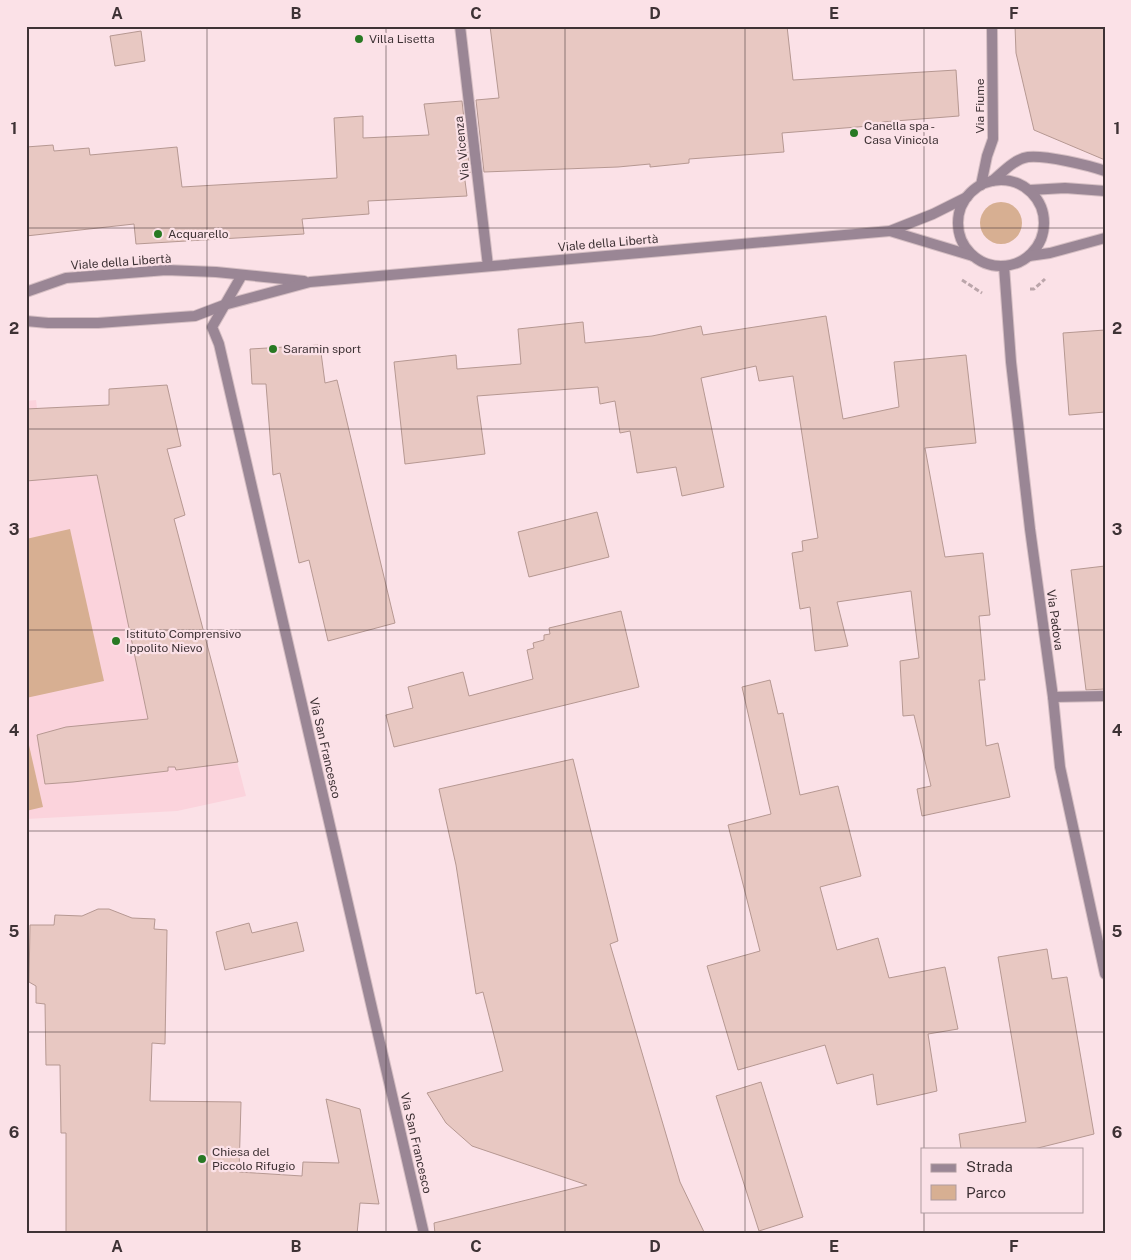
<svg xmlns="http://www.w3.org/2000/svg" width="1131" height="1260" font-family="'Public Sans',sans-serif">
	<rect width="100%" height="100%" fill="#fbe1e7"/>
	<path fill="#fbd3dc" d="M167,385L181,446L167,450L185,515L174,519L246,796L177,811L26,819V401L36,400L37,408L109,405V389Z"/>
	<g fill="#d7af92">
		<circle cx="1001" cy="223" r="21"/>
		<path d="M70,529L104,681L26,698V539Z"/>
		<path d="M26,732L43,807L26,811Z"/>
	</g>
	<g fill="#e8c8c2" stroke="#b69892">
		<path d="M490,26H787L793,80L956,70L959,116L882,122V125L782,133L784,152L689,159V163L650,167V164L618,167L484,172L476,100L499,98Z"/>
		<path d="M1015,26H1105V160L1034,130L1016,53Z"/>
		<path d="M141,31L145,61L115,66L110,36Z"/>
		<path d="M462,101L470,173H464L467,196L368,201L369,214L302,219L304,234L136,244L134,224L26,236V147L53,145L54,151L89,148L90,155L177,147L182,187L337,178L334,118L363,116V138L429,135L424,104Z"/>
		<path d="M826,316L843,419L899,407L894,362L966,355L976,443L925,448L945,557L983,553L990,615L979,616L985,680H979L986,746L998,743L1010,797L922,816L917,789L931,786L914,715L903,716L900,661L919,658L911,591L837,602L848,646L815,651L810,607L800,609L792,553L803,551L802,541L818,538L793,376L759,381L756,366L701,378L724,487L682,496L676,467L637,473L630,431L620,433L615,401L600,404L598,387L477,396L485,454L405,464L394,362L456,355L457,369L521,364L518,329L583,322L585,343L652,336L701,326L703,335Z"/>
		<path d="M1105,330V412L1069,415L1063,333Z"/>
		<path d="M320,345L325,383L337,380L395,623L328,641L309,560L299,563L280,473L273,475L266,384H252L250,349Z"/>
		<path d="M167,385L181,446L167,449L185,515L174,519L238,762L176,770L175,767H168V771L73,782L45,784L37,735L66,727L148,719L97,475L26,481V409L109,405V389Z"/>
		<path d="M597,512L609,557L529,577L518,532Z"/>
		<path d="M1105,566V689L1086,690L1071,570Z"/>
		<path d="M621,611L639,687L394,747L386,715L413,708L408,687L463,672L469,696L533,679L527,650L534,648L533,643L544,640V635L550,634L549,628Z"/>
		<path d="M770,680L778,714L783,713L800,795L838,786L861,876L820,887L837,950L878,938L889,978L945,967L958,1029L928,1034L937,1091L877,1105L873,1074L837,1084L825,1045L738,1070L707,966L760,951L728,825L771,814L742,687Z"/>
		<path d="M573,759L618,941L610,944L680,1182L705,1234H435L434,1223L587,1185L472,1146L446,1123L427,1093L503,1071L483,992L476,994L456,865L439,789Z"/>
		<path d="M98,909H109L132,918L155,919L154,929L167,930L165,1044L152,1043L150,1101L241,1102L239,1172L302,1176L303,1162L339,1163L326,1099L360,1109L379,1204L360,1203L357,1234H66V1133H61L60,1065H46L45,1004L36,1003V986L29,982L30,925H54L55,915L82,916Z"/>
		<path d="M297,922L304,951L225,970L216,932L249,923L252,933Z"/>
		<path d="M1047,949L1052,979L1067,977L1094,1134L1034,1149H961L959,1134L1026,1122L998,957Z"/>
		<path d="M761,1082L803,1217L759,1231L716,1096Z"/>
	</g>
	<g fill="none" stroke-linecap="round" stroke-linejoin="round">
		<g stroke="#d5bec3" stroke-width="12">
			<g id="lane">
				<path d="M992,181C1002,173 1014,159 1028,157C1045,155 1088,165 1105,171"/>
				<path d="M1030,190L1065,188L1105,191"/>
				<path d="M1053,697L1105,696"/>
			</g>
		</g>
		<g stroke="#d5bec3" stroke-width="12">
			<g id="street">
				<path d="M460,26L488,266"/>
				<circle cx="1001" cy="223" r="43"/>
				<path d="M981,185L987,156L993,139L992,26"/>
				<path d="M890,231L973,256"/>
				<path d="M1029,256L1050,253L1105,238"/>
				<path d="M1004,266L1011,362L1030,529L1053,697L1060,767L1105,974"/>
				<path d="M242,275L212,327L219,344L424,1234"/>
				<path d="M26,292L66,278L166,270L216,272L304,281"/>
				<path d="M26,321L48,323H98L195,316L224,305L310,282L890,231L933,214L967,197"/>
			</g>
		</g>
		<g stroke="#bba5aa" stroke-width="3" stroke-dasharray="5 2.5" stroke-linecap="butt">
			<path d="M962,280L982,293"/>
			<path d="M1030,289H1034L1045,279"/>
		</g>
		<use href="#lane" stroke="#9a8695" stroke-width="10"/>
		<use href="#street" stroke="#9a8695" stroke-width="10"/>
	</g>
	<path fill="none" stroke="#3e3235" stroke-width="1" stroke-opacity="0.55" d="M207,26V1234M386,26V1234M565,26V1234M745,26V1234M924,26V1149M26,228H1105M26,429H1105M26,630H1105M26,831H1105M26,1032H1105M924,1211V1234"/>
	<g fill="#287923" stroke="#fbe1e7" stroke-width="2">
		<circle cx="359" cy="39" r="5"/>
		<circle cx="854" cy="133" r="5"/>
		<circle cx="158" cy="234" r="5"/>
		<circle cx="273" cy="349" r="5"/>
		<circle cx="116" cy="641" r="5"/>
		<circle cx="202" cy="1159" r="5"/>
	</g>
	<g text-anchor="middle" stroke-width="4.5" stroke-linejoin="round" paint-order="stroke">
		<g font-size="12" fill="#3e3235" stroke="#fbe1e7" text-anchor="start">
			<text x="369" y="43">Villa Lisetta</text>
			<text x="864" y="130">Canella spa -<tspan x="864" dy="14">Casa Vinicola</tspan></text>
			<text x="168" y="238">Acquarello</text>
			<text x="283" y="353">Saramin sport</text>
			<text x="126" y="638">Istituto Comprensivo<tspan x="126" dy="14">Ippolito Nievo</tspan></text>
			<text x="212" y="1156">Chiesa del<tspan x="212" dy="14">Piccolo Rifugio</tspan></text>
		</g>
		<g font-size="12" fill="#3e3235" stroke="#fbe1e7">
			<text transform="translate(980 106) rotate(-90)" y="4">Via Fiume</text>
			<text transform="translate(462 148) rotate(-96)" y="4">Via Vicenza</text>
			<text transform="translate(608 243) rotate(-5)" y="4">Viale della Libertà</text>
			<text transform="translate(121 262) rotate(-4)" y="4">Viale della Libertà</text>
			<text transform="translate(1055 620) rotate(82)" y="4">Via Padova</text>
			<text transform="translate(325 748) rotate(77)" y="4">Via San Francesco</text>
			<text transform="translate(416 1143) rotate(77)" y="4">Via San Francesco</text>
		</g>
	</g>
	<rect width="1131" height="1260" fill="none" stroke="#fbe1e7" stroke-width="55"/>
	<rect x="921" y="1148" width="162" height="65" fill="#fbe1e7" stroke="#af9ba0"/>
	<rect x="931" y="1164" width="25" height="8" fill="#9a8695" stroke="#af9ba0"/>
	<text x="966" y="1172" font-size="15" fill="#3e3235">Strada</text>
	<rect x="931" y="1185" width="25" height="15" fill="#d7af92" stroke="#af9ba0"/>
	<text x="966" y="1198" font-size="15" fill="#3e3235">Parco</text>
	<rect x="28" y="28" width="1076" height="1204" fill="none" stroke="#3e3235" stroke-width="2"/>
	<g font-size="16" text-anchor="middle" font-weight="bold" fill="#3e3235">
		<text x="117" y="19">A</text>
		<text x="296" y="19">B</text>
		<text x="476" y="19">C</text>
		<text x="655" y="19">D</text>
		<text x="834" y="19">E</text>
		<text x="1014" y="19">F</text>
		<text x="14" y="134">1</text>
		<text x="1117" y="134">1</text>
		<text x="14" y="334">2</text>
		<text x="1117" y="334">2</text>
		<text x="14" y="535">3</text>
		<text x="1117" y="535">3</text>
		<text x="14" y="736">4</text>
		<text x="1117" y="736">4</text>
		<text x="14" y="937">5</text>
		<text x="1117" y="937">5</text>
		<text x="14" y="1138">6</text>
		<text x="1117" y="1138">6</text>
		<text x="117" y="1252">A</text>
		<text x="296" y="1252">B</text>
		<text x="476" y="1252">C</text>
		<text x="655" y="1252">D</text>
		<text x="834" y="1252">E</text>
		<text x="1014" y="1252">F</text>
	</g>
</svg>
